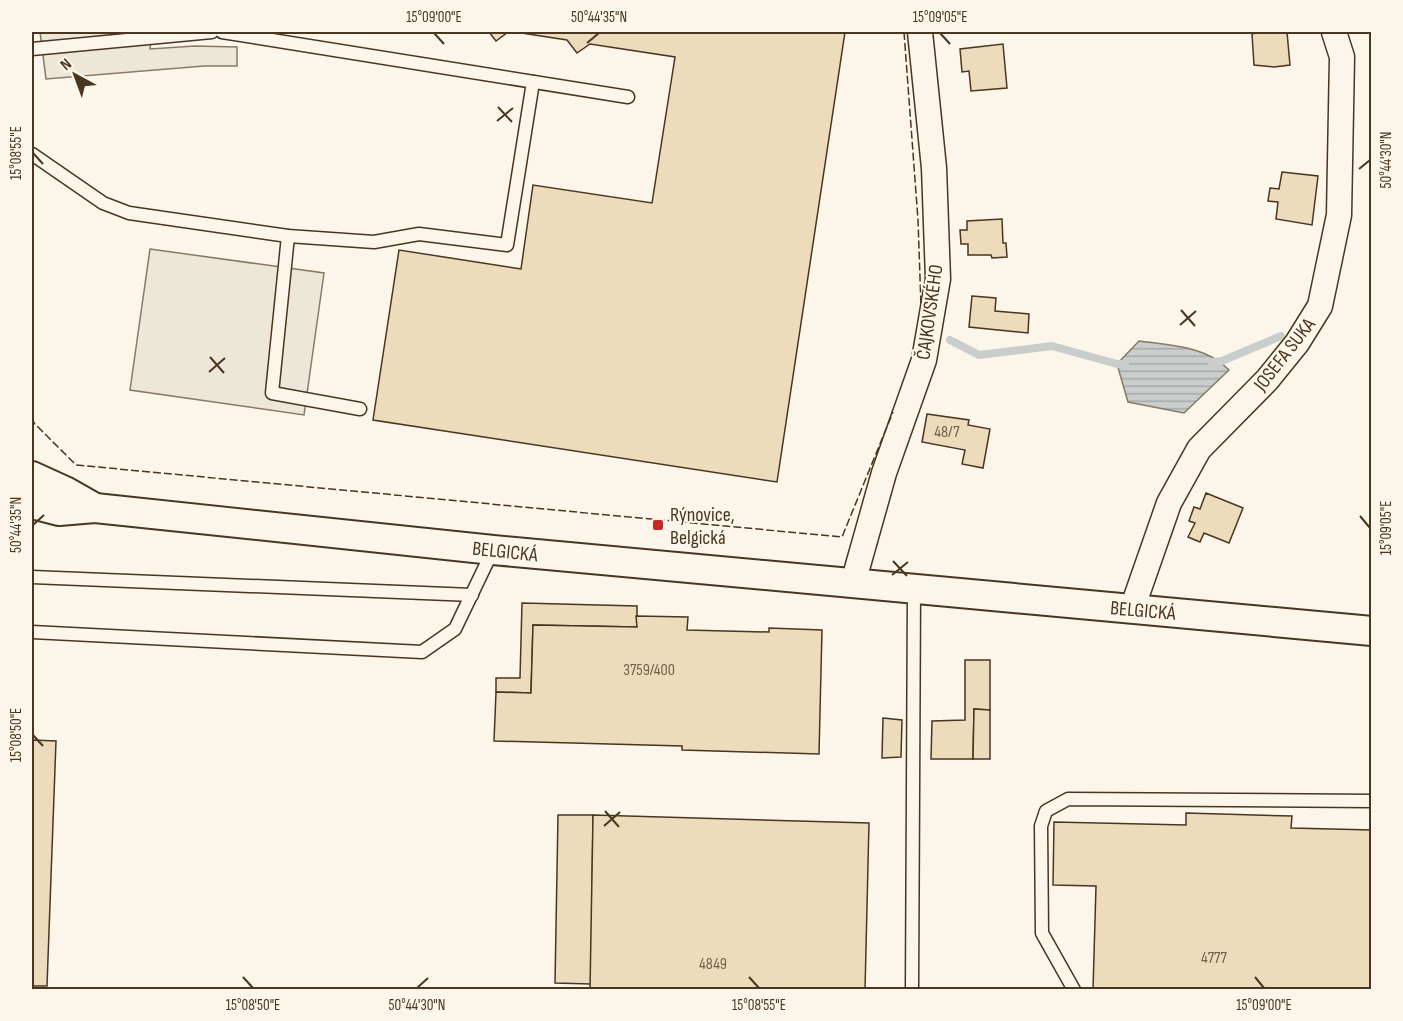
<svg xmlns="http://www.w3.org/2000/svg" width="1403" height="1021" font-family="'Sofia Sans Condensed',sans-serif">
	<defs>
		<pattern id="water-rules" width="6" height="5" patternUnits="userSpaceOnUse" patternTransform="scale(1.5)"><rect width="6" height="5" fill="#c9cecd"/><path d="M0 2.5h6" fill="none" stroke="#a5a8a6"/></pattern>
	</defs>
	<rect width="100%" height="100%" fill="#fbf6e9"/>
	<g fill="#ede7d9" stroke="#887966" stroke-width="1.5">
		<path d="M40,32H152L150,49L195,46L237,47V66H204L46,79Z"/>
		<path d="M150,249L324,273L304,415L130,390Z"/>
	</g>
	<path fill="url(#water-rules)" stroke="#887966" stroke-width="1.5" d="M1139,341C1169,345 1207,346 1229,370L1184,413L1128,402L1117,364Z"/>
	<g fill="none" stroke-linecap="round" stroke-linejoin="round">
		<g stroke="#c9cecd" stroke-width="8">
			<path d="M950,340L979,355L1052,346L1117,364H1125"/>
			<path d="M1212,362L1222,361L1281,336"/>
		</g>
	</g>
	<g fill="#ecdcbc" stroke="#4a3520" stroke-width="1.5">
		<path d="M489,32H508L496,41Z"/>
		<path d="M515,32H845L777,482L373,420L399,250L521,269L533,185L652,203L675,57L590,44L577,53L567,40Z"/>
		<path d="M1260,32H1287L1290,65L1274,67L1254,65L1252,34Z"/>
		<path d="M1003,44L1007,88L971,91L969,71L962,72L960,49Z"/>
		<path d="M1282,172L1318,176L1312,225L1276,219L1278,202L1268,201L1270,188L1279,189Z"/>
		<path d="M1002,219L1003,243H1006L1007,257L992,258L991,255H968V244H961L960,230H967V221Z"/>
		<path d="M972,296L996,298L995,311L1029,314L1028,333L969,327Z"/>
		<path d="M927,414L969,420L968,425L990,429L983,468L962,464L965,450L922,442Z"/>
		<path d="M1206,493L1243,508L1229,543L1204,533L1200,542L1188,537L1195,523L1189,521L1194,507L1200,509Z"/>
		<path d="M522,603L637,606V627L533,625L531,693L496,692V678H520Z"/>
		<path d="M636,616L688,617L687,630L769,632V628L822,630L819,754L682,750V746L494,741L496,692L531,693L533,625L637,627Z"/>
		<path d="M965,660H990V710L974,709L973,759H931L932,721L965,720Z"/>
		<path d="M974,709L990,710V759H973Z"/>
		<path d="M883,718L902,720L901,757L882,758Z"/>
		<path d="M32,740L56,741L47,986H32Z"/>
		<path d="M1186,813L1292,816L1291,828L1372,830V990H1093L1096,886L1053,885L1054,822L1186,825Z"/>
		<path d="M558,815H593L591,984L555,983Z"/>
		<path d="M593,815L869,823L865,990H590Z"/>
	</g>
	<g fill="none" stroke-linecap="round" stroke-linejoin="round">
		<g stroke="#4a3520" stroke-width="15">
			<g id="service">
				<path d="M222,32L628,97"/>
				<path d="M32,49L212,32"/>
				<path d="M32,154L103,203L129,213L288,236L374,242L419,234L507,245L533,82"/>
				<path d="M288,236L272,393L360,409"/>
				<path d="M32,577L472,595"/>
				<path d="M32,632L422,652L455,629L493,550"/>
				<path d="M912,990L914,589"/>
				<path d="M1074,990L1042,933L1041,826L1046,811L1068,799L1372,801"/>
			</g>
		</g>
		<g stroke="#4a3520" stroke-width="27">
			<g id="minor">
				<path d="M853,583L884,473L924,360L938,279L934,168L920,32"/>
				<path d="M1132,609L1169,503L1199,449L1267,380L1297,343L1320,306L1339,215L1342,57L1334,32"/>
			</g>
		</g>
		<g stroke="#4a3520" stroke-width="32">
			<g id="tertiary">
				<path d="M32,476L65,491L95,508"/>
				<path d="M32,504L59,511L95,508L493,550L1372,631"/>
			</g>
		</g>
		<use href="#service" stroke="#fbf6e9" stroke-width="12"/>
		<use href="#minor" stroke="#fbf6e9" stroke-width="24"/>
		<use href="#tertiary" stroke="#fbf6e9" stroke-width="28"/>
		<g stroke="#4a3520" stroke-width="1.5" stroke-dasharray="8 3" stroke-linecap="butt">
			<path d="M904,32L918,220L921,306"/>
			<path d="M32,417L34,423L76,465L842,537L893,412"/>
		</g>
	</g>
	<path fill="none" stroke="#4a3520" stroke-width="2" d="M434,33L444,44M940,33L950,44M587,43L599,33M498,107L512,122M497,121L513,108M33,153L43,164M1359,169L1370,160M1181,310L1195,326M1180,325L1196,311M210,357L224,373M209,372L225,358M1360,516L1370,528M33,525L44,515M893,561L907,576M892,575L908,562M33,735L43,746M605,811L619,827M604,826L620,812M243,977L253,988M749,977L759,988M1255,977L1264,988M417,988L428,978"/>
	<rect fill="#c62828" stroke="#fbf6e9" stroke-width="2" x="652" y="519" width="12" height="12" rx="3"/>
	<g text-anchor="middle" stroke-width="4.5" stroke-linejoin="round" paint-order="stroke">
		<g font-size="16" fill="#725f47">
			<text x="947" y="437">48/7</text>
			<text x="649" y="675">3759/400</text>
			<text x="1214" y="963">4777</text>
			<text x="713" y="969">4849</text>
		</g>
		<g font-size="20" fill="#4a3520" stroke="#fbf6e9">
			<text transform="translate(929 312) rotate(-82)" y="7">ČAJKOVSKÉHO</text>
			<text transform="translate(1284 354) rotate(-52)" y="7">JOSEFA SUKA</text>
			<text transform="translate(505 551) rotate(6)" y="7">BELGICKÁ</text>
			<text transform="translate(1143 610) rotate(5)" y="7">BELGICKÁ</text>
		</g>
		<g font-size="20" fill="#4a3520" stroke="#fbf6e9" text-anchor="start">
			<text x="670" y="521">Rýnovice,<tspan x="670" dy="23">Belgická</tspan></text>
		</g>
	</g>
	<rect width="1403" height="1021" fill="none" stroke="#fbf6e9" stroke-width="66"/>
	<g transform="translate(75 75) rotate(319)" stroke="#fbf6e9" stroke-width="4.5" paint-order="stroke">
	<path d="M0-4.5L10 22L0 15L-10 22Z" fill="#4a3520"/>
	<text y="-9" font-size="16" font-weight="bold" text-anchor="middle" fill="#4a3520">N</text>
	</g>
	<rect x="33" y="33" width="1337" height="955" fill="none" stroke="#4a3520" stroke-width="2"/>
	<g font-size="15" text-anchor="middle" fill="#4a3520">
		<text x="434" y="22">15°09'00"E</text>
		<text x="599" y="22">50°44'35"N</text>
		<text x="940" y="22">15°09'05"E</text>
		<text transform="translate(16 153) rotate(-90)" y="5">15°08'55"E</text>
		<text transform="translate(1386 160) rotate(-90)" y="5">50°44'30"N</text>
		<text transform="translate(16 525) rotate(-90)" y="5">50°44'35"N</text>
		<text transform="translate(1386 528) rotate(-90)" y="5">15°09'05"E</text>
		<text transform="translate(16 735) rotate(-90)" y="5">15°08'50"E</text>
		<text x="253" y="1010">15°08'50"E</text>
		<text x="417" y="1010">50°44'30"N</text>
		<text x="759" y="1010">15°08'55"E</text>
		<text x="1264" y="1010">15°09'00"E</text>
	</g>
</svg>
